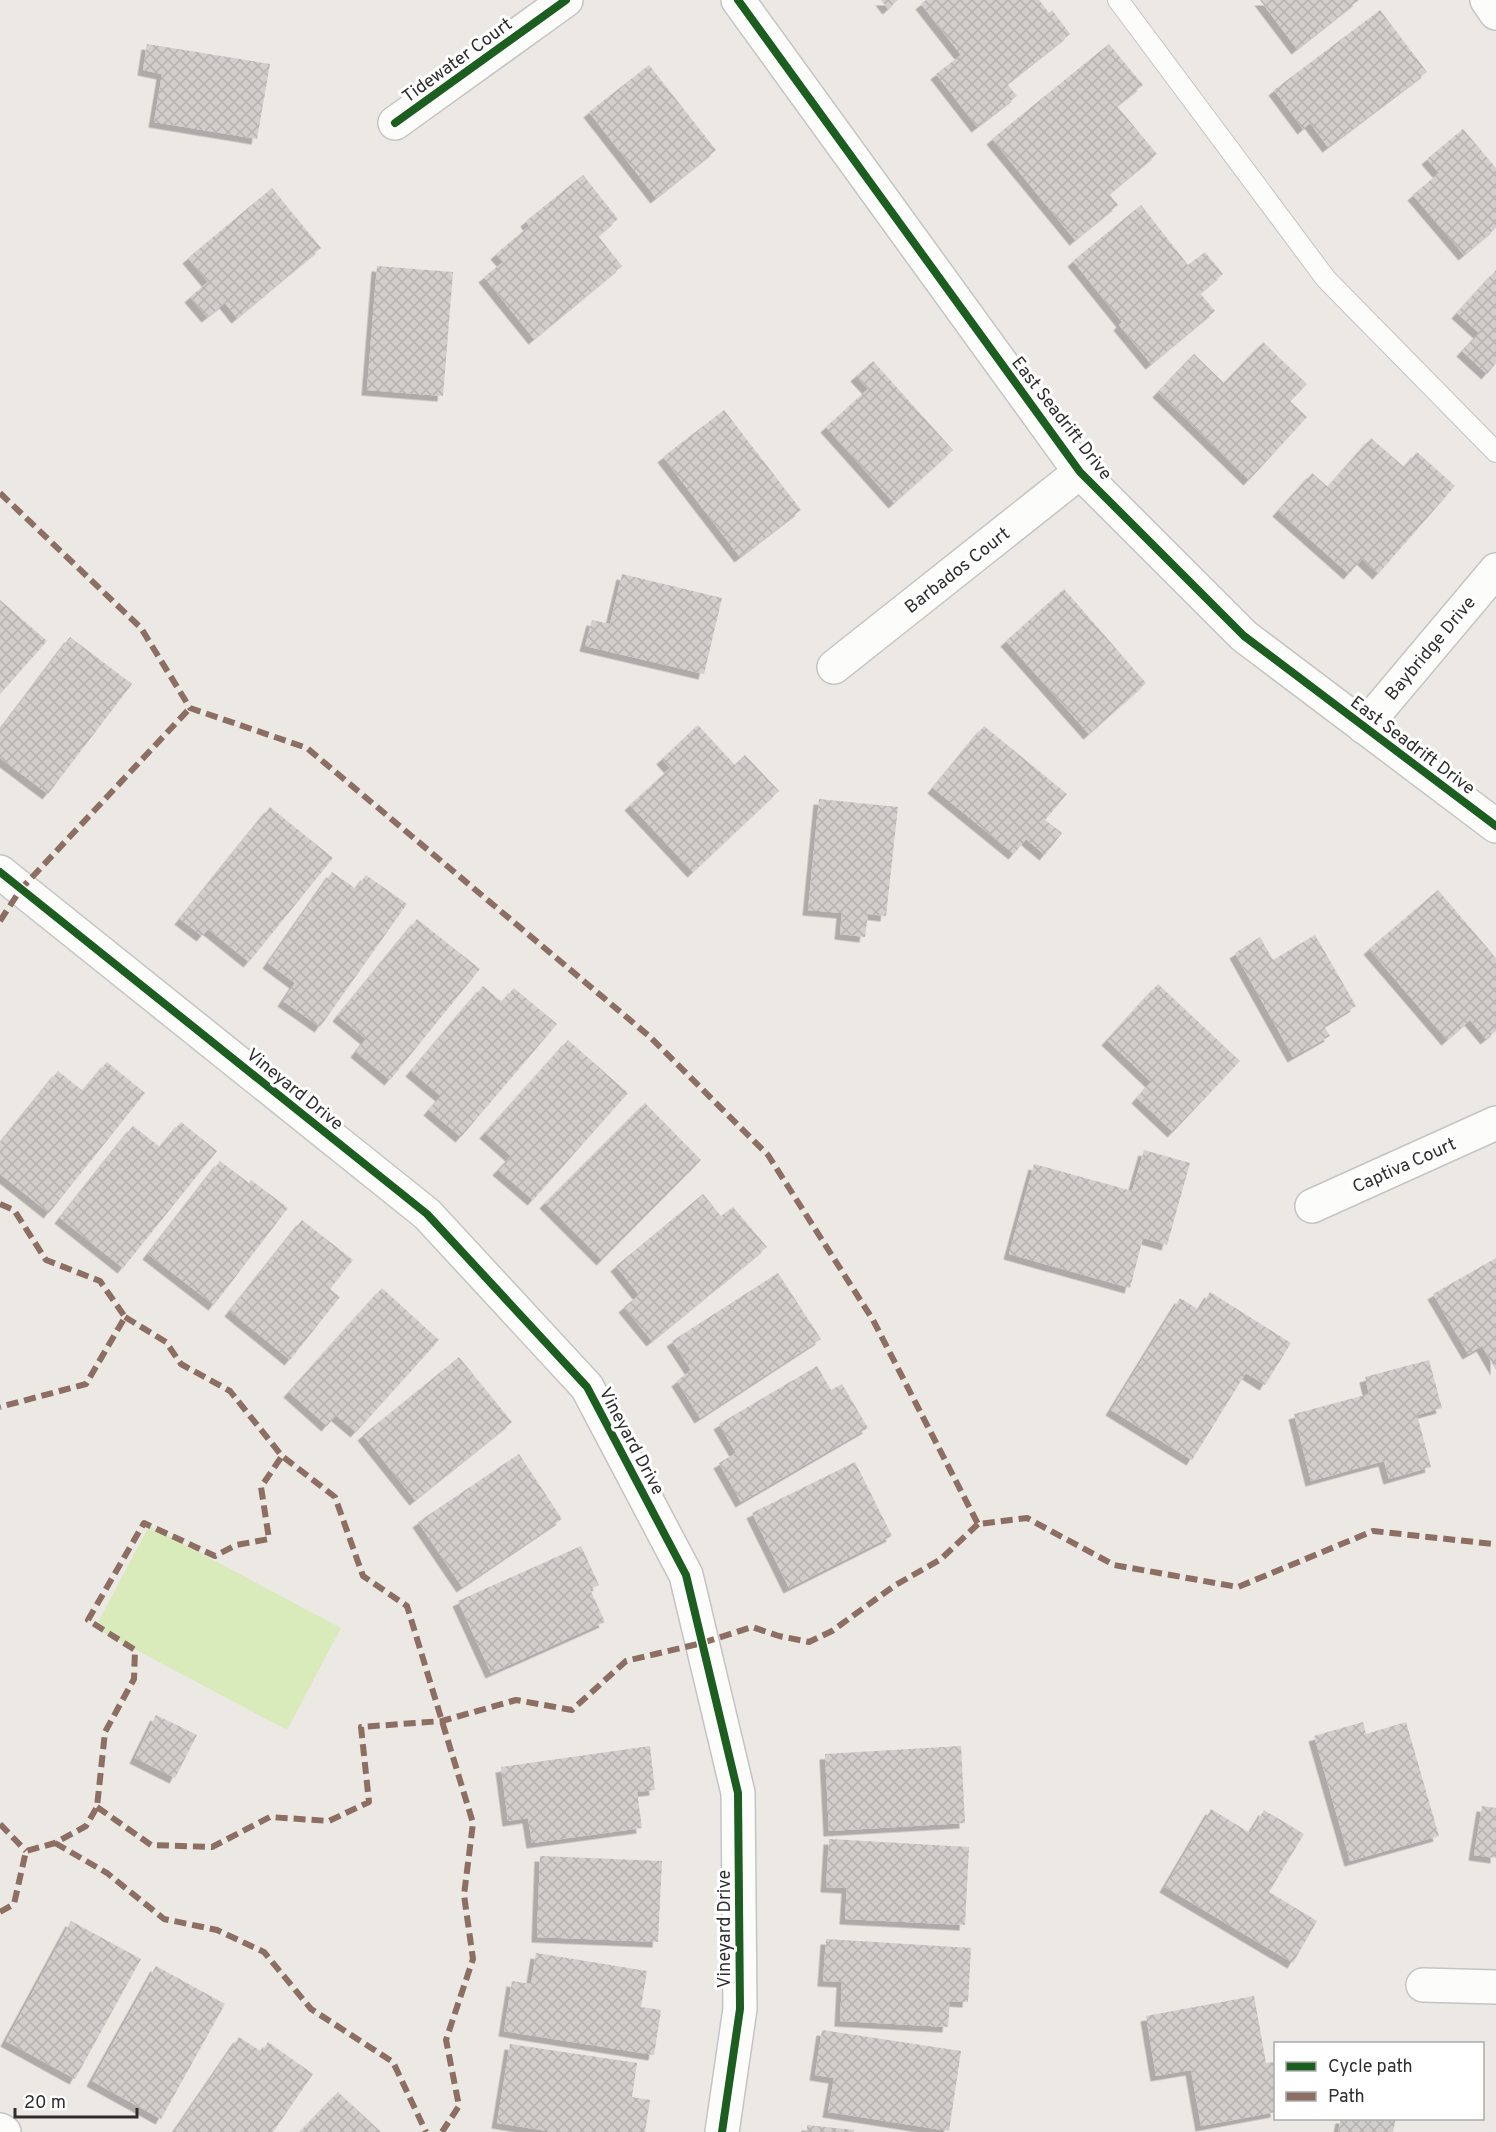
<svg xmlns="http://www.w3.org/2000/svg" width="1496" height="2132" font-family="Overpass,sans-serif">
	<defs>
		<pattern id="building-cross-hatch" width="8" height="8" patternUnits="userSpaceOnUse" patternTransform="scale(1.5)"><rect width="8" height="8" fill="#d1cecb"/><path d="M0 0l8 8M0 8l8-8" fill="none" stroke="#b4b1af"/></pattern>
		<filter id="shadow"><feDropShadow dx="-5.5" dy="5.5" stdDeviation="0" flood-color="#0004"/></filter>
	</defs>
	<rect width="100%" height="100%" fill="#ece8e4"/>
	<path fill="#d9eabb" d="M149,1526L341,1628L287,1730L95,1628Z"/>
	<g fill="url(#building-cross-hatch)" filter="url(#shadow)">
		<path d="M881,0H898L888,9Z"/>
		<path d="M926,0H1039L1049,13L1052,10L1070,34L1007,84L1017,96L977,127L936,74L961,55L921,4Z"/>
		<path d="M1260,0H1359L1297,49Z"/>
		<path d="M1380,10L1427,72L1328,147L1310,123L1303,129L1274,90Z"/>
		<path d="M147,44L270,64L257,139L154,122L162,74L143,70Z"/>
		<path d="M1109,44L1143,85L1117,106L1157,154L1109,194L1118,205L1075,240L992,139Z"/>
		<path d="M649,65L716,150L656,198L589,112Z"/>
		<path d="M1463,129L1496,168V228L1464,255L1413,195L1439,173L1427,159Z"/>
		<path d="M583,175L618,219L598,236L622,266L534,339L484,277L503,262L496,254L529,226L526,221Z"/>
		<path d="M272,188L321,248L237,318L225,303L207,317L190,297L208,282L188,258Z"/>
		<path d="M1141,205L1188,265L1205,252L1223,274L1200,293L1215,311L1151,364L1119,325L1122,322L1073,261Z"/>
		<path d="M377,266L453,272L443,396L367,390Z"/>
		<path d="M1496,270V363L1487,374L1462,351L1479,333L1457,313Z"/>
		<path d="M1263,342L1307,384L1290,401L1307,417L1249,480L1158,392L1194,354L1224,383Z"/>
		<path d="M873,361L953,450L894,503L826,427L868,389L856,376Z"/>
		<path d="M724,410L801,510L740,557L663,457Z"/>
		<path d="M1371,438L1404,467L1417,452L1455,486L1378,574L1362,559L1349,574L1278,511L1312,473L1328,487Z"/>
		<path d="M622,574L722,598L704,674L585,646L592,620L610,624Z"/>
		<path d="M1064,589L1146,683L1089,734L1006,641Z"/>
		<path d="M0,600L47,641L0,694Z"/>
		<path d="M70,637L132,684L48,794L0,758V730Z"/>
		<path d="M698,725L735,765L745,755L779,791L693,872L630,805L670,768L662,759Z"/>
		<path d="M984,726L1067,794L1045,820L1062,833L1045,855L1026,839L1014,854L933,788Z"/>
		<path d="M819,799L898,807L886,916L868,914L865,937L840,934L842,913L808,910Z"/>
		<path d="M270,807L333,858L249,962L208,929L202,936L180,919Z"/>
		<path d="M332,872L356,889L366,875L407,904L320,1027L283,1001L295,983L268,963Z"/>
		<path d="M1438,890L1496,958V1031L1486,1039L1470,1020L1447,1040L1369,949Z"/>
		<path d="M417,919L480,969L390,1080L356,1052L366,1039L338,1016Z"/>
		<path d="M1315,935L1356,1006L1324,1026L1330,1036L1293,1057L1235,953L1260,937L1273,960Z"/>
		<path d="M1158,984L1240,1061L1173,1132L1137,1098L1151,1082L1107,1040Z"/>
		<path d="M483,986L502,1002L514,988L557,1024L461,1137L429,1110L441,1096L411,1071Z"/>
		<path d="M568,1040L628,1093L533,1200L498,1170L511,1156L485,1133Z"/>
		<path d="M107,1062L145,1093L49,1213L0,1174V1143L58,1071L83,1091Z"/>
		<path d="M645,1103L701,1160L602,1260L545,1203Z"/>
		<path d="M181,1122L217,1151L123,1268L60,1218L133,1126L160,1147Z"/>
		<path d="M1144,1150L1190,1163L1167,1245L1143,1238L1130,1288L1009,1254L1034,1164L1132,1191Z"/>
		<path d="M220,1161L249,1183L251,1180L288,1208L214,1305L148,1254Z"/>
		<path d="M703,1194L721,1216L733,1207L767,1247L652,1341L624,1307L639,1295L616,1266Z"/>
		<path d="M302,1220L353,1260L330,1289L340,1297L290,1360L230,1311Z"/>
		<path d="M1496,1258V1370L1482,1346L1468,1354L1433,1294Z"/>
		<path d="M778,1273L821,1339L700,1418L677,1381L691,1370L672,1341Z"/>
		<path d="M382,1288L439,1340L356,1432L336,1415L327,1426L289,1392Z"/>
		<path d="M1210,1292L1291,1343L1265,1385L1246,1373L1192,1460L1111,1410L1180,1298L1199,1310Z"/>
		<path d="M459,1357L512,1422L415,1500L363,1435Z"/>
		<path d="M1429,1360L1442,1408L1417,1415L1431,1467L1389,1479L1384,1461L1311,1481L1294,1414L1369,1394L1365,1377Z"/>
		<path d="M817,1366L831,1390L842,1384L868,1428L741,1502L719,1463L736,1453L719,1424Z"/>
		<path d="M519,1454L562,1519L462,1587L418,1522Z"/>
		<path d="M855,1462L892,1536L789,1588L752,1513Z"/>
		<path d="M581,1546L599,1585L590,1589L605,1622L491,1673L458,1601Z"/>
		<path d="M156,1715L197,1735L175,1778L135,1758Z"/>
		<path d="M1363,1722L1366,1734L1406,1722L1439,1836L1350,1861L1314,1736Z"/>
		<path d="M650,1746L655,1790L637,1792L642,1828L532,1843L528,1818L508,1821L501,1767Z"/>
		<path d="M961,1746L965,1823L829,1831L825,1754Z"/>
		<path d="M1482,1806L1496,1808V1858L1474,1855Z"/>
		<path d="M1211,1809L1250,1833L1264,1810L1304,1834L1269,1892L1317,1921L1293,1963L1165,1887Z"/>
		<path d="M829,1839L969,1847L965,1925L845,1919L847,1888L826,1887Z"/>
		<path d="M540,1856L662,1861L658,1942L537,1937Z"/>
		<path d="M71,1921L141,1959L75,2079L6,2041Z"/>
		<path d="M826,1939L971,1948L968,2002L950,2001L948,2027L840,2021L842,1982L823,1981Z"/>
		<path d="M536,1953L647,1971L641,2007L661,2010L654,2055L504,2031L512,1981L531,1984Z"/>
		<path d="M156,1966L225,2004L161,2119L92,2081Z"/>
		<path d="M1254,1996L1266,2063L1276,2062V2112L1201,2126L1191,2070L1156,2076L1146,2016Z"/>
		<path d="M822,2030L961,2051L949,2131L828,2112L834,2078L815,2075Z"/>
		<path d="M239,2037L262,2052L268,2042L313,2074L273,2132H174Z"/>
		<path d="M510,2044L637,2063L632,2097L650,2100L645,2132H553L497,2123Z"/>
		<path d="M338,2092L381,2132H300Z"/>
		<path d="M1341,2118H1396L1393,2132H1338Z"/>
		<path d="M807,2125L854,2130V2132H807Z"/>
	</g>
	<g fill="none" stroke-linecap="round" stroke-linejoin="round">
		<g stroke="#c5c4c5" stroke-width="22">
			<path id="lane" d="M1118,0L1326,279L1496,452"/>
		</g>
		<g stroke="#c5c4c5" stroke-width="36">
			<g id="street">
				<path d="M738,0L1080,472L1244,636L1496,826"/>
				<path d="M1487,0L1496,13"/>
				<path d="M395,123L566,0"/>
				<path d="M834,667L1080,472"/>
				<path d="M1364,727L1496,570"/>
				<path d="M0,872L427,1214L587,1387L686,1575L738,1793L740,2009L722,2132"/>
				<path d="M1312,1206L1496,1123"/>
				<path d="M1423,1985L1496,1987"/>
				<path d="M0,2130L4,2132"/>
			</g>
		</g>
		<use href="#lane" stroke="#fcfcfb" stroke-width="20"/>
		<use href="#street" stroke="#fcfcfb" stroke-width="33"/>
		<g stroke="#8d6e63" stroke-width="6" stroke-dasharray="12 6" stroke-linecap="butt">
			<path d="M0,493L141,628L190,708L307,748L649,1036L768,1155L873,1320L978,1524L1027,1518L1114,1565L1238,1587L1373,1531L1493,1544L1496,1543"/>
			<path d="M0,921L21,889L190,708"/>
			<path d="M0,1204L14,1210L46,1260L100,1281L125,1317L86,1384L0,1407"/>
			<path d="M125,1317L166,1342L181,1364L230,1391L282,1456L335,1497L363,1576L407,1606L473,1823L464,1895L473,1959L446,2040L459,2106L442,2132"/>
			<path d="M97,1807L151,1845L212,1847L270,1817L329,1821L369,1802L361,1727L442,1721L516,1700L572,1710L626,1661L702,1643L752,1627L779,1636L809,1642L832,1631L894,1586L941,1559L978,1524"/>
			<path d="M0,1824L26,1851"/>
			<path d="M55,1843L107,1873L164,1919L217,1930L264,1952L311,2009L393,2062L426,2132"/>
			<path d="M0,1912L14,1904L26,1851L55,1843L86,1826L97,1807L105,1732L134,1679L135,1650L88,1620L144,1523L215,1556L236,1545L269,1539L261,1487L282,1456"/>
		</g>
		<g stroke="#fff" stroke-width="11">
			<g id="cycleway">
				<path d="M738,0L1080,472L1244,636L1496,826"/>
				<path d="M395,123L566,0"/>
				<path d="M0,872L427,1214L587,1387L686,1575L738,1793L740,2009L722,2132"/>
			</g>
		</g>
		<use href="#cycleway" stroke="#1b5e20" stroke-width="8"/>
	</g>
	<g text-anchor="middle" stroke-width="6" stroke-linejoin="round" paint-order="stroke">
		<g font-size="18" fill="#2e2e2e" stroke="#fff">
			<text transform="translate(457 60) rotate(-36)" y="6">Tidewater Court</text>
			<text transform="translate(1062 418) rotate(52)" y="6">East Seadrift Drive</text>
			<text transform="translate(957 570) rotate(-38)" y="6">Barbados Court</text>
			<text transform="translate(1430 648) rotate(-50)" y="6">Baybridge Drive</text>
			<text transform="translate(1413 745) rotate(37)" y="6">East Seadrift Drive</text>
			<text transform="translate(295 1089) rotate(39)" y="6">Vineyard Drive</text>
			<text transform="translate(1404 1165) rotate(-24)" y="6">Captiva Court</text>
			<text transform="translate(632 1441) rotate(62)" y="6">Vineyard Drive</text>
			<text transform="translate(724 1929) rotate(-90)" y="6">Vineyard Drive</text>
		</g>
	</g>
	<rect x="1274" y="2042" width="210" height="78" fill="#ffffff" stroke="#ababab" stroke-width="1.5"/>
	<rect x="1286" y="2062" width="30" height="9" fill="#1b5e20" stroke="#ababab" stroke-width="1.5"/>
	<text x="1328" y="2072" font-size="18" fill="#2e2e2e">Cycle path</text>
	<rect x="1286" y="2092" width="30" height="9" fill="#8d6e63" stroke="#ababab" stroke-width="1.5"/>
	<text x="1328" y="2102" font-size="18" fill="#2e2e2e">Path</text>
	<path d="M15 2108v9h122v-9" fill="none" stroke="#2e2e2e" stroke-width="3"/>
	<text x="24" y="2108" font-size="18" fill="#2e2e2e" stroke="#ffffff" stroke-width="4.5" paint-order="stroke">20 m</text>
</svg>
